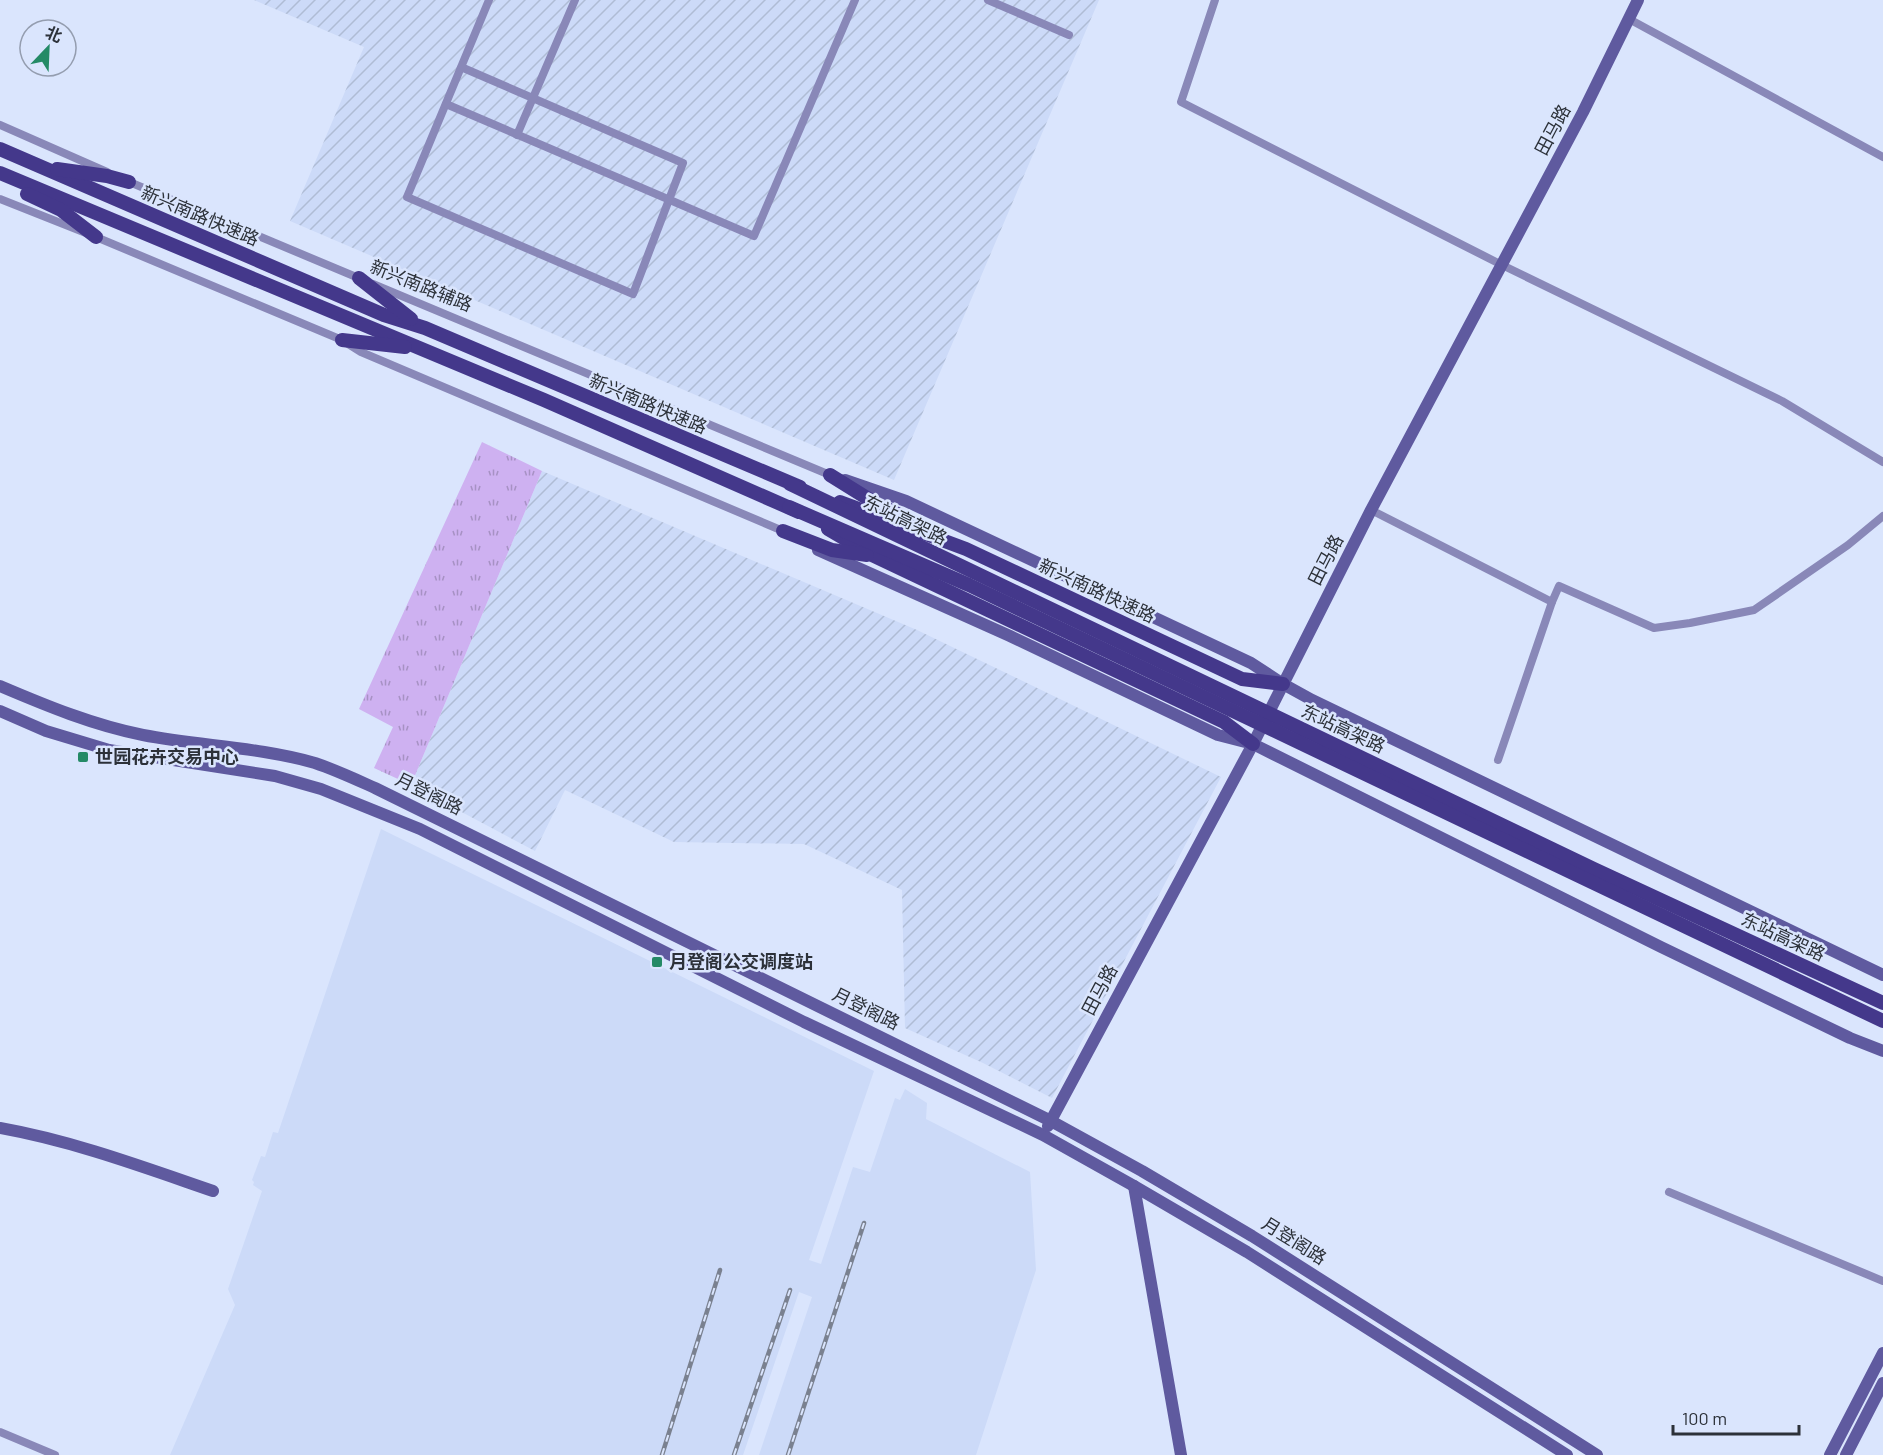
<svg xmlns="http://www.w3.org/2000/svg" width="1883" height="1455" font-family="Barlow,'Noto Sans SC',sans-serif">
	<defs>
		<pattern id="industrial-furrows" width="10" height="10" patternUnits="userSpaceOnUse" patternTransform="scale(1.5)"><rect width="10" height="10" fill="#ccdaf8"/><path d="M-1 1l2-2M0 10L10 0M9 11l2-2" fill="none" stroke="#afbcd5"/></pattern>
		<pattern id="grass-tufts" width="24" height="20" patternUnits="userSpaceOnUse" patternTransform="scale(1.5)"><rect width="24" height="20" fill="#ceb1f1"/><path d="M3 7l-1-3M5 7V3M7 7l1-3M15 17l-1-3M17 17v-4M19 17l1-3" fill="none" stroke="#a791c4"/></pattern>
	</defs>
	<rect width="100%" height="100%" fill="#dae5fd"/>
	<path fill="#ccdaf8" d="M381,829L874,1071L809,1260L821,1264L853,1167L870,1172L895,1098L900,1100L905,1089L927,1103L926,1119L1030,1172L1036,1270L976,1455H759L812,1297L799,1292L743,1455H170L235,1305L228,1289L262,1191L253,1185L254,1182L252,1180L261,1156L265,1157L273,1132L278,1133Z"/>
	<g fill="url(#industrial-furrows)">
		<path d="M254,0H1099L894,480L290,221L364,47Z"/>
		<path d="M542,471L917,630L1221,777L1052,1098L983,1063L905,1028L902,890L804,844L674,842L565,790L535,851L411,785Z"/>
	</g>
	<path fill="url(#grass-tufts)" d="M482,442L542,471L411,785L374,768L393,727L359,709Z"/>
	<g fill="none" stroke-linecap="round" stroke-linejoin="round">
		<g stroke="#8988b8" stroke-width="8">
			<path d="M988,0L1069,35"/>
			<path d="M1215,0L1181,102L1502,265L1782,401L1883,462"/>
			<path d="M1629,19L1883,157"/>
			<path d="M461,67L683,163L633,294L407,197L489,0"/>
			<path d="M446,104L754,236L855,0"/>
			<path d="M0,125L107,172"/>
			<path d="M517,135L575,0"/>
			<path d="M127,181L361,279"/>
			<path d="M0,199L96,237L342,340L361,352L783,531"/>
			<path d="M373,284L830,475"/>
			<path d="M1371,510L1552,602L1498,760"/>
			<path d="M1552,602L1559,586L1654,628L1690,623L1754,610L1848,545L1883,516"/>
			<path d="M1669,1192L1883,1281"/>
			<path d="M0,1432L55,1455"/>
		</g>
		<g stroke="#5f5a9f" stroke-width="12">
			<path d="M845,480L906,501L1251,663L1283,684L1312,700L1883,975"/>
			<path d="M818,550L1010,636L1218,735L1253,744L1661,947L1850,1038L1883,1051"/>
			<path d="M0,686C47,706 93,725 143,735C200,746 260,747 315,763C336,770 355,779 375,788L1051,1121L1142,1171L1252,1236L1597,1455"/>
			<path d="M0,711L46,731L109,750L275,776L321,789L420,829L804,1022L1043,1135L1134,1186L1247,1252L1567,1455"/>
			<path d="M1048,1126L1253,744L1371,510L1583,112L1638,0"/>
			<path d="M0,1128C73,1141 143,1167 213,1191"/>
			<path d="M1134,1186L1181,1455"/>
			<path d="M1830,1455L1883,1353"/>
			<path d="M1846,1455L1883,1383"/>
		</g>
		<g stroke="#44388b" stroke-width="14">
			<path d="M0,149L384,315L425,328L800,487"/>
			<path d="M57,169L107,176L129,182"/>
			<path d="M0,173L544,400L799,512"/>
			<path d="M27,194L61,210L96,237"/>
			<path d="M359,278L411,319"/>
			<path d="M342,340L405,347"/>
			<path d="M830,475L875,503L908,519"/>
			<path d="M840,502L966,549L1242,679L1283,684"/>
			<path d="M828,529L874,556L1224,722L1253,744"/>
			<path d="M783,531L832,550L867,555"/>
		</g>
		<g stroke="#7a8190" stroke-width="4.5">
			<g id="rail">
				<path d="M662,1455L720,1270"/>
				<path d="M734,1455L790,1290"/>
				<path d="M788,1455L864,1223"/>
			</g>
		</g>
		<use href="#rail" stroke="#dae5fd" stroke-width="2" stroke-dasharray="7" stroke-linecap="butt"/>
		<g stroke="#44388b" stroke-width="14">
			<path d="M790,484L1594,869L1883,1003"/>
			<path d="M789,507L969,585L1883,1021"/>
		</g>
	</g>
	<g fill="#248a66" stroke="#dae5fd" stroke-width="2">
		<rect x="77" y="751" width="12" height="12" rx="3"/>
		<rect x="651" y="956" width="12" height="12" rx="3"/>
	</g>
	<g text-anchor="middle" stroke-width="5" stroke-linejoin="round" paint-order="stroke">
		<g font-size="18" fill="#2c3139" stroke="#dae5fd">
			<text transform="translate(1553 130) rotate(-62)" y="6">田马路</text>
			<text transform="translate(200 216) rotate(23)" y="6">新兴南路快速路</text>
			<text transform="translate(421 286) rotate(22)" y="6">新兴南路辅路</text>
			<text transform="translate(648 404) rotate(23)" y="6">新兴南路快速路</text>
			<text transform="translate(905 520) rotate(26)" y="6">东站高架路</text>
			<text transform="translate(1326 560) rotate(-63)" y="6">田马路</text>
			<text transform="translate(1097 591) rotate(25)" y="6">新兴南路快速路</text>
			<text transform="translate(1343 729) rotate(25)" y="6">东站高架路</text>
			<text transform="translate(429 794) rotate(26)" y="6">月登阁路</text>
			<text transform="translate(1783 937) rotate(25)" y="6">东站高架路</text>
			<text transform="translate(1100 990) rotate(-62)" y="6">田马路</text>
			<text transform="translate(866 1009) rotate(26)" y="6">月登阁路</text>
			<text transform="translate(1294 1241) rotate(32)" y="6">月登阁路</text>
		</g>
		<g font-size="18" font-weight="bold" fill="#2c3139" stroke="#dae5fd" text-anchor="start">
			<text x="95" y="763">世园花卉交易中心</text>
			<text x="669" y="968">月登阁公交调度站</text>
		</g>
	</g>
	<g transform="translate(48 48) rotate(23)"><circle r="28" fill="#dae5fd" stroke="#949daf" stroke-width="1.5"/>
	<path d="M0-4.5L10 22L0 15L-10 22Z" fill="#248a66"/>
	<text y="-9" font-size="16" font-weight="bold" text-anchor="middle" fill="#2c3139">北</text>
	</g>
	<path d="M1673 1425v9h126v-9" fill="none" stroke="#2c3139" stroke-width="3"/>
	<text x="1682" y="1425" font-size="18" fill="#2c3139" stroke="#dae5fd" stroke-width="4.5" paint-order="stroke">100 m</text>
</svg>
